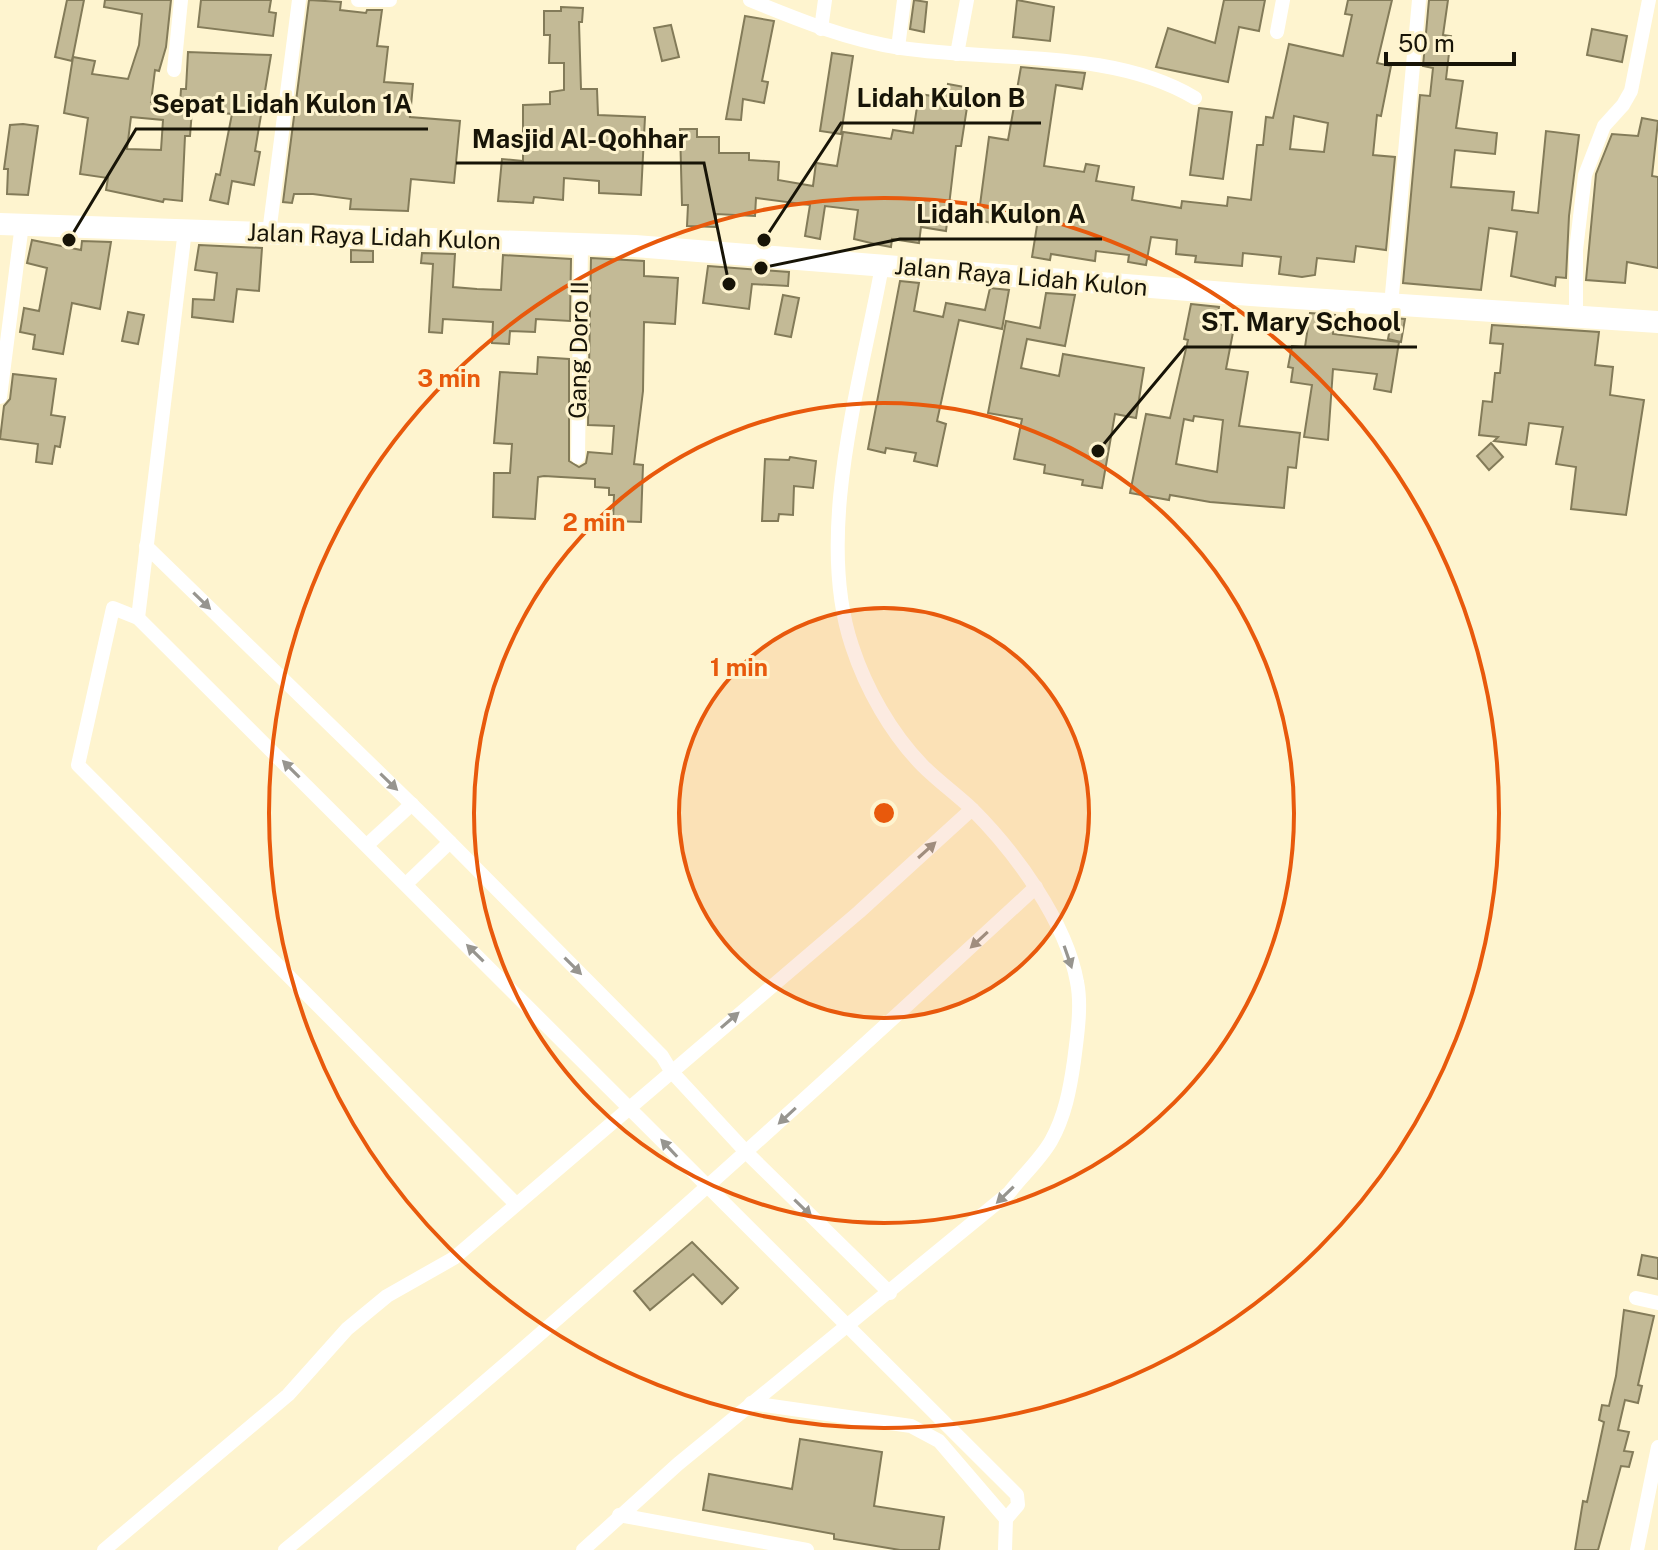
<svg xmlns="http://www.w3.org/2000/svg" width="1658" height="1550" font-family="'Public Sans',sans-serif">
	<rect width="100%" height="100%" fill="#fef4cf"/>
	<g fill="#c3ba96" stroke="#837b59" stroke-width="2" fill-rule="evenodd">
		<path d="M67,0H84L72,61L55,57Z"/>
		<path d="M105,0H171L166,47L159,71L155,70L151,102L180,104L181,89H186L188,52L271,55L255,151L260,152L254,185L232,181L228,204L210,200L216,174L220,175L232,114L192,110L190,136H185L182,201L164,199L163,202L106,190L108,178L80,174L88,118L64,113L73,57L95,61L92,74L128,79L139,45L142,14L104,7ZM131,117L163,120L161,150L127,149Z"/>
		<path d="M201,0H271L269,12L276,13L273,36L198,27Z"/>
		<path d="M309,0L341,2L340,10L366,13L367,10H382L377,46L388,47L384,82L413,84L410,117L460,121L454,183L411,179L408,211L350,209L351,199L313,194H294L292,203L283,202Z"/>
		<path d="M914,0L927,2L924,32L910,29Z"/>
		<path d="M1017,0L1054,7L1050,41L1013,37Z"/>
		<path d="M1224,0H1265L1259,31L1239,27L1228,82L1156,67L1168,28L1215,43Z"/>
		<path d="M1348,0H1392L1377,63L1391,66L1381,116L1377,115L1373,155L1395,157L1386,250L1356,246L1354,262L1317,258L1315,275L1302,277L1279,274L1281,257L1243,253L1242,266L1195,262L1196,256L1176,254L1177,240L1151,237L1146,265L1128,262L1129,255L1096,251L1095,261L1051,254L1050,260L1032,257L1039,213L995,207L992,223L978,220L989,137L1008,140L1021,67L1085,73L1082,89L1056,85L1044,166L1084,172L1086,164L1099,166L1096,181L1134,187L1132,200L1181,208L1182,201L1227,206L1228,197L1251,200L1257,145H1263L1266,117L1273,118L1289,44L1343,56L1352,15L1345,14ZM1294,116L1328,123L1324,152L1290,149Z"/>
		<path d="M1429,0H1448L1443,35L1451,36L1446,79L1463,81L1456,128L1497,133L1495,154L1455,150L1451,187L1514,192L1512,210L1538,213L1546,131L1579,135L1569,216L1566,278L1556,277L1555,286L1511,276L1517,232L1489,228L1481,290L1403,283L1420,95L1430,96L1433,68L1423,66Z"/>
		<path d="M561,7L583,8L582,22H579L581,89H597L598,115L645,117L641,195L599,193V181L564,178L563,200L534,197L533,203L498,201L502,159L523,161V105L550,104V92L564,90V63H549L550,35H544V11H561Z"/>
		<path d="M745,16L774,21L762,81L768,82L764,103L743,99L741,120L726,119Z"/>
		<path d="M671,25L679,57L662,61L654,28Z"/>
		<path d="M1592,29L1627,36L1622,62L1587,55Z"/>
		<path d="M832,53L853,56L841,134L820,131Z"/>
		<path d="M948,84L970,88L961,146H956L946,231L921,227L919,243L892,239L891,247L875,244L854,239L858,210L825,206L820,239L805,236L810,205L756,198L755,216L716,214V227L687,226L688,205H682L680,129H697V137H719V153H749V160L779,162L778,180L813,186L816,163L837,166L843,132L891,139L893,130L913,133L919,94L946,98Z"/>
		<path d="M1199,108L1232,112L1223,179L1190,175Z"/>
		<path d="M1642,118L1658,121L1652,176L1658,177V268L1627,262L1625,283L1586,280L1596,174L1612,134L1638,136Z"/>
		<path d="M23,124L38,126L28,195L7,194L8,169H4L10,125Z"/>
		<path d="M32,240L81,250L82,241L111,242L100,309L72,303L63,354L33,349L35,335L20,332L24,308L39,311L47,268L27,263Z"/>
		<path d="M199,245L262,248L259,291L237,289L233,322L192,317L193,299L214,300L217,273L195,270Z"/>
		<path d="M351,250L373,251V262H351Z"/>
		<path d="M422,253L455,254L453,287L477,289L501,290L503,255L571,259L570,321L536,319L535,332L510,331L509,344L492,343L493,322L443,319L442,333L429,332L433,264L421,263Z"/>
		<path d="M591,258L644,261V276L678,278L675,324L644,322L643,391L634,464L643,465L641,522L613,521L614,495H609V488L595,487V479L544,476L538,477L535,519L493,517L494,473H510L512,444L494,443L500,372L537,374L538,357L569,359V461L579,467L586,463L588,452L612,454L614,426L588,425Z"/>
		<path d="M708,266L789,272L788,286L752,284L749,309L703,303Z"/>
		<path d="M900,281L919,283L914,311L943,317L946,303L985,310L990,288L1009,290L1002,329L959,320L937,421L946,424L937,466L914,461L916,453L886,448L885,453L868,449Z"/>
		<path d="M1046,293L1075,295L1065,346L1027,339L1021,368L1059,376L1063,354L1144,368L1136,418L1115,414L1102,488L1082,485L1083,480L1044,473L1045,465L1014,459L1022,419L988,413L1006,321L1040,328Z"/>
		<path d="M783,295L799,298L791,337L775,334Z"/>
		<path d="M1191,304L1219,307L1216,324L1234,327L1226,369L1248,372L1239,426L1300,433L1296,468L1288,467L1284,508L1210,502L1170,495L1169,500L1130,493L1146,414L1170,418L1188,340L1184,339ZM1194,416L1223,420L1217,472L1176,464L1184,419L1193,421Z"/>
		<path d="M128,312L144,315L138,344L122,341Z"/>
		<path d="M1310,313L1335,315L1333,334L1399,342L1391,392L1374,389L1377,374L1333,369L1328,440L1304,437L1312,385L1291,382L1293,368L1288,367L1292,346L1305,347Z"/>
		<path d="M1392,318L1405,319L1401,342L1388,339Z"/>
		<path d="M1492,325L1599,332L1595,365L1613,367L1610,395L1644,400L1626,515L1571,509L1576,467L1556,464L1563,427L1529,423L1526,445L1494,441L1498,437L1479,435L1483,401L1492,402L1495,373H1500L1503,344L1490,343Z"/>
		<path d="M13,374L56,379L51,415L65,417L60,447L55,446L52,464L36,462L38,444L0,439L4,406L10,399Z"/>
		<path d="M1491,443L1503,457L1489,470L1477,456Z"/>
		<path d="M790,457L816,461L813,488L794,486L793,515L779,514L778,521H762L765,459L789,460Z"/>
		<path d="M692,1242L738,1288L722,1304L693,1274L650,1310L634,1291Z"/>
		<path d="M1642,1255L1658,1258V1279L1638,1275Z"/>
		<path d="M1624,1310L1654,1316L1638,1385L1642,1386L1638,1403L1625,1400L1618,1430L1629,1432L1624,1451L1633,1452L1629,1467L1621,1466L1598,1550H1575L1583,1501L1587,1502L1604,1422L1599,1420L1602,1405L1609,1406L1616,1376Z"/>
		<path d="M800,1439L882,1452L874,1506L944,1517L939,1550H900L834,1539V1534L703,1510L709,1474L792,1489Z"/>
	</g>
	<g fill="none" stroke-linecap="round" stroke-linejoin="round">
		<g stroke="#fff" stroke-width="14">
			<path d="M358,0H390"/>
			<path d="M750,0C799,20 848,40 901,48C995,62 1112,48 1195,98"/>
			<path d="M821,29L825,0"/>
			<path d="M1277,32L1283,0"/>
			<path d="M898,48L904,0"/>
			<path d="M957,54L967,0"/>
			<path d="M174,70L181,0"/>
			<path d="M269,233L299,0"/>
			<path d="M1391,305L1419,0"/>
			<path d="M1576,317V250L1585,175L1604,126L1623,105L1631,91L1649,0"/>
			<path d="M0,397L22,224"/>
			<path d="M578,457L581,244"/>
			<path d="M146,546L433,825L662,1056L671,1071L747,1153L890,1293"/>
			<path d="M138,618L185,230"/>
			<path d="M367,845L412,804"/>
			<path d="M406,884L450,842"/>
			<path d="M516,1204L78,765L113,608L138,618L1017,1495L1018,1505L1006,1519"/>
			<path d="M1636,1298L1658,1303"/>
			<path d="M751,1403L911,1426L939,1441L1006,1519L1005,1550"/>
			<path d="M619,1515L807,1550"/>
			<path d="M104,1550L288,1395L347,1329L387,1296L454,1258L859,912L972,809"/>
			<path d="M285,1550C544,1337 790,1114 1036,887"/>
			<path d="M583,1550L678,1464L1009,1193C1022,1176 1040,1160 1051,1141C1065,1116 1070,1089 1074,1061C1077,1037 1082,1006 1077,982C1066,921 1015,852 972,809C956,794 938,781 922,765C891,733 866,689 852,646C814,533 861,382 882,266"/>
			<path d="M1637,1550L1658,1447"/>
		</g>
		<path stroke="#fff" stroke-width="22" d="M0,224L635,246L1251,295L1658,322"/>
	</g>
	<defs><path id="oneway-solid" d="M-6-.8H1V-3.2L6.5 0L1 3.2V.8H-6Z" transform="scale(2)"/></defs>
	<g fill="#97958f">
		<use href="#oneway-solid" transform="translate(202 601) rotate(44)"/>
		<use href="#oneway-solid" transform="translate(291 769) rotate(-135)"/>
		<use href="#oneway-solid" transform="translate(389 782) rotate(44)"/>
		<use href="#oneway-solid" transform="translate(927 850) rotate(-42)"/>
		<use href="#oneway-solid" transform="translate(979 940) rotate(137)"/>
		<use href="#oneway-solid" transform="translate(475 953) rotate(-135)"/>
		<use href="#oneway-solid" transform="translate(1068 957) rotate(71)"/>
		<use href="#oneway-solid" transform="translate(573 966) rotate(45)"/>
		<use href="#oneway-solid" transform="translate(730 1020) rotate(-41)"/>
		<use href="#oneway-solid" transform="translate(787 1116) rotate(137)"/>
		<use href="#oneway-solid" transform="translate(669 1148) rotate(-133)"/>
		<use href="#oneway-solid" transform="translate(1005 1195) rotate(136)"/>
		<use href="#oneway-solid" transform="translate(803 1208) rotate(44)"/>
	</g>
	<circle cx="884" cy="813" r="205" fill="#e8590c" fill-opacity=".12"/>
	<g fill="none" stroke="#e8590c" stroke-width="4">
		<circle cx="884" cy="813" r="205"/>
		<circle cx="884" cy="813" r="410"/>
		<circle cx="884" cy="813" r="615"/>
	</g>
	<g text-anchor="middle" stroke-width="6" stroke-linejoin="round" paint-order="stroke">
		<g font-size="24" fill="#171407" stroke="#fef4cf">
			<text transform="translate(374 237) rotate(2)" y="8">Jalan Raya Lidah Kulon</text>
			<text transform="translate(1021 277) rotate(5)" y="8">Jalan Raya Lidah Kulon</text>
			<text transform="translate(579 350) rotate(-89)" y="8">Gang Doro II</text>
		</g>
	</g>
	<circle cx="884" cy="813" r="12" fill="#e8590c" stroke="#fef4cf" stroke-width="4"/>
	<g font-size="24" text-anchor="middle" font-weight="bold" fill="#e8590c" stroke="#fef4cf" stroke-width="6" stroke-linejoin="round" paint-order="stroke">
		<text x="449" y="387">3 min</text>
		<text x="594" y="531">2 min</text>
		<text x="739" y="676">1 min</text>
	</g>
	<path fill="none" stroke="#171407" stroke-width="3" d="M764 240L841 123H1041M69 240L136 129H428M729 284L704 163H456M761 268L900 239H1102M1098 451L1185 347H1417"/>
	<g fill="#171407" stroke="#fef4cf" stroke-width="3">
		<circle cx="764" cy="240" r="8"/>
		<circle cx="69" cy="240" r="8"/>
		<circle cx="729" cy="284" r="8"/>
		<circle cx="761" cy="268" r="8"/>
		<circle cx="1098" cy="451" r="8"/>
	</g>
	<g font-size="26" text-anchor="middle" font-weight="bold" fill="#171407" stroke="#fef4cf" stroke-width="6" stroke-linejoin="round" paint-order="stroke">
		<text x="941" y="107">Lidah Kulon B</text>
		<text x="282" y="113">Sepat Lidah Kulon 1A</text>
		<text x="580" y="148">Masjid Al-Qohhar</text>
		<text x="1001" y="223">Lidah Kulon A</text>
		<text x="1301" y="331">ST. Mary School</text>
	</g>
	<path d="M1386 52v12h128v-12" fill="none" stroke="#171407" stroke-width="4"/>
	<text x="1398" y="52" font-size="24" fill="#171407" stroke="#fef4cf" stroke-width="6" paint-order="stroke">50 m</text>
</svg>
